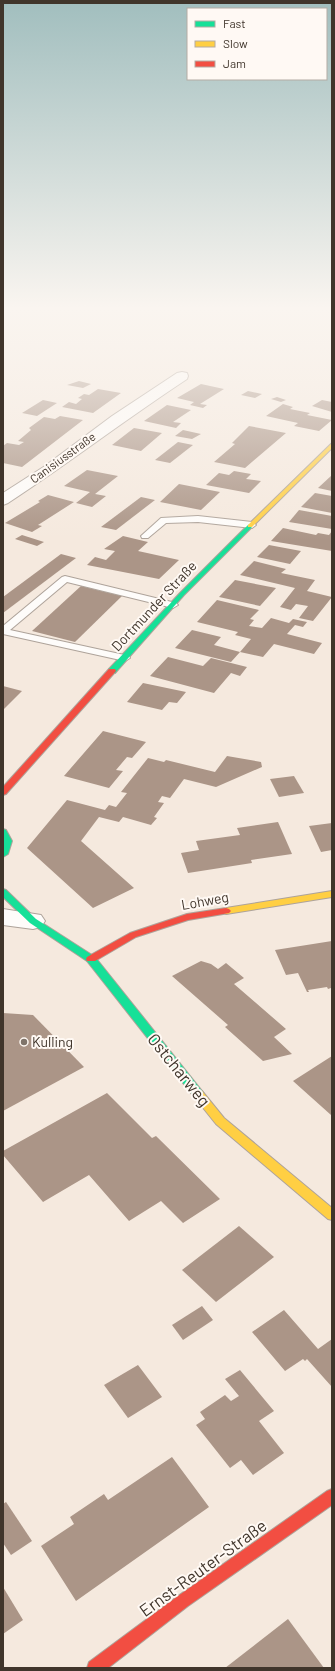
<svg xmlns="http://www.w3.org/2000/svg" width="335" height="1671" font-family="Barlow,sans-serif">
	<rect width="100%" height="100%" fill="#f5e9de"/>
	<g fill="#ab9587">
		<path d="M79,381L91,384L83,388L67,385Z"/>
		<path d="M201,384L224,389L200,404L207,405L203,408L190,405L194,402L177,398Z"/>
		<path d="M98,389L121,393L93,413L62,407L69,402L76,404L82,399L78,398L84,394L89,395Z"/>
		<path d="M248,391L262,394L255,398L241,395Z"/>
		<path d="M277,397L286,400L281,402L271,399Z"/>
		<path d="M43,400L57,403L37,416L22,413Z"/>
		<path d="M322,400L332,402V412L312,406Z"/>
		<path d="M283,404L293,407L290,409L310,413L307,415L332,420L319,431L294,426L298,423L266,416Z"/>
		<path d="M167,405L191,410L173,422L181,423L176,428L144,421Z"/>
		<path d="M60,416L83,420L22,467L3,463V446L7,443L19,445L24,442L18,441L31,430L29,428L44,417L55,419Z"/>
		<path d="M249,426L286,433L245,468L214,462L235,444L232,443Z"/>
		<path d="M134,428L162,433L141,451L112,445Z"/>
		<path d="M183,430L201,434L192,439L175,436Z"/>
		<path d="M178,442L193,445L170,463L155,460Z"/>
		<path d="M87,470L118,476L95,494L106,496L92,507L76,503L90,492L64,486Z"/>
		<path d="M234,471L251,474L246,479L261,481L249,493L206,485L219,473L229,475Z"/>
		<path d="M332,475V491L318,488Z"/>
		<path d="M179,484L220,492L201,510L160,502Z"/>
		<path d="M315,493L332,496V513L301,507Z"/>
		<path d="M48,495L74,502L38,525L42,526L32,532L5,523L40,502L38,501Z"/>
		<path d="M141,497L155,500L116,530L101,527Z"/>
		<path d="M299,510L332,516V529L289,522Z"/>
		<path d="M283,528L316,535L318,533L329,535L332,531V551L271,541Z"/>
		<path d="M22,535L44,542L37,546L15,539Z"/>
		<path d="M123,536L148,542L138,551L179,560L159,579L87,565L95,557L106,560L115,551L104,549Z"/>
		<path d="M269,545L301,551L290,564L257,557Z"/>
		<path d="M61,554L76,558L3,613V597Z"/>
		<path d="M254,561L286,569L281,573L315,580L307,591L332,597L313,621L299,618L308,606L296,604L291,610L280,607L295,588L240,575Z"/>
		<path d="M235,580L276,588L260,606L219,597Z"/>
		<path d="M81,586L122,596L75,642L32,631Z"/>
		<path d="M217,600L259,610L250,619L254,620L249,626L262,628L271,618L289,623L293,619L307,622L303,627L295,625L287,634L322,643L314,654L274,644L263,657L240,652L251,639L235,635L238,632L197,622Z"/>
		<path d="M192,630L221,637L214,645L240,652L231,662L175,648Z"/>
		<path d="M168,657L203,666L211,658L247,667L240,676L231,673L214,693L150,676Z"/>
		<path d="M143,683L186,692L177,703L169,702L162,710L127,702Z"/>
		<path d="M3,686L22,691L3,710Z"/>
		<path d="M103,731L146,742L132,758L127,757L116,770L123,771L109,788L64,776Z"/>
		<path d="M227,756L261,762L262,767L216,787L184,779L170,798L162,796L158,802L164,803L154,817L157,818L151,825L123,817L119,822L99,817L81,841L134,888L93,908L27,848L67,800L105,810L109,805L116,807L127,793L121,792L148,758L164,762L166,760L215,772Z"/>
		<path d="M294,776L304,793L279,797L270,779Z"/>
		<path d="M278,822L292,854L251,860L252,863L188,873L181,853L199,850L196,841L240,835L237,828Z"/>
		<path d="M332,823V850L321,852L309,826Z"/>
		<path d="M332,941L331,988L328,989L327,987L308,990L309,992H307L298,973L286,975L275,950Z"/>
		<path d="M201,961L211,964L218,969L226,963L244,978L234,984L286,1029L274,1037L292,1054L263,1061L225,1027L228,1025L172,976Z"/>
		<path d="M3,1013L33,1015L84,1067L3,1111Z"/>
		<path d="M332,1056V1114L331,1115L293,1081Z"/>
		<path d="M107,1093L152,1138L156,1136L220,1199L183,1223L161,1201L129,1221L89,1175L43,1202L3,1155V1151Z"/>
		<path d="M239,1226L274,1257L216,1302L182,1270Z"/>
		<path d="M202,1306L213,1320L183,1340L172,1325Z"/>
		<path d="M284,1310L318,1349L332,1339V1387L307,1359L305,1361L303,1359L285,1371L252,1332Z"/>
		<path d="M138,1365L162,1397L128,1418L104,1385Z"/>
		<path d="M240,1370L274,1411L259,1421L284,1453L253,1475L241,1460L230,1468L196,1425L205,1419L200,1412L225,1395L231,1401L239,1396L225,1379Z"/>
		<path d="M172,1457L209,1507L76,1601L41,1546L74,1524L70,1517L104,1494L108,1500Z"/>
		<path d="M6,1502L32,1541L11,1555L3,1543V1504Z"/>
		<path d="M3,1587L23,1620L3,1634Z"/>
		<path d="M288,1619L324,1668H225Z"/>
	</g>
	<g fill="none" stroke-linecap="round" stroke-linejoin="round">
		<g stroke="#aea39a" stroke-width="2">
			<g id="lane">
				<path d="M198,516L252,522L256,525L252,528L198,522L166,523L148,538H142L141,536L161,518Z"/>
				<path d="M65,576L176,603L178,605L173,608L67,582L10,630L129,656L130,658L125,661L3,634V626L62,577Z"/>
			</g>
		</g>
		<g stroke="#aea39a" stroke-width="2">
			<g id="street">
				<path d="M182,372L187,373L188,376L187,379C126,419 69,463 8,503L3,505V493L45,466L112,416L177,373Z"/>
				<path d="M3,909L41,915L45,921L41,927L33,929L3,925Z"/>
			</g>
		</g>
		<g stroke="#aea39a" stroke-width="2">
			<g id="fast">
				<path d="M250,524L252,525V527L184,595L115,673H109V669L180,593L248,525Z"/>
				<path d="M3,829L6,830L12,841L8,854L3,857Z"/>
				<path d="M3,889L6,890L36,919L95,957L202,1091L204,1094L202,1097L198,1098L194,1097L87,961L30,923L3,897Z"/>
			</g>
		</g>
		<g stroke="#aea39a" stroke-width="2">
			<g id="slow">
				<path d="M332,443V448L252,527H248V525Z"/>
				<path d="M332,891V897L226,914L221,911L226,908Z"/>
				<path d="M198,1090L202,1091L224,1118L332,1208V1220L328,1219L216,1124L192,1094L194,1091Z"/>
			</g>
		</g>
		<g stroke="#aea39a" stroke-width="2">
			<g id="jam">
				<path d="M109,669H115L116,671L6,794L3,795V787Z"/>
				<path d="M226,908L229,909L231,911L229,913L188,920L136,937L95,961H87L86,959L87,957L130,933L187,914Z"/>
				<path d="M332,1489V1505L188,1606L108,1668H87L89,1662L178,1596L327,1491Z"/>
			</g>
		</g>
		<use href="#lane" fill="#fefcfa" fill-rule="evenodd"/>
		<use href="#street" fill="#fefcfa" fill-rule="evenodd"/>
		<use href="#fast" fill="#16e098" fill-rule="evenodd"/>
		<use href="#slow" fill="#ffcf43" fill-rule="evenodd"/>
		<use href="#jam" fill="#f24e42" fill-rule="evenodd"/>
	</g>
	<linearGradient id="sky" x2="0" y2="1"><stop stop-color="#a1bebe"/><stop offset="0.57" stop-color="#faf5f0"/><stop offset="1" stop-color="#faf5f0" stop-opacity="0"/></linearGradient>
	<rect width="335" height="540" fill="url(#sky)"/>
	<circle fill="#7f746a" stroke="#fff9f4" stroke-width="1.5" cx="24" cy="1042" r="4"/>
	<g text-anchor="middle" stroke-width="4" stroke-linejoin="round" paint-order="stroke">
		<g font-size="12" fill="#40352b" stroke="#fff9f4">
			<text transform="translate(63 458) rotate(-36)" y="4">Canisiusstraße</text>
		</g>
		<g font-size="14" fill="#40352b" stroke="#fff9f4">
			<text transform="translate(154 606) rotate(-47)" y="5">Dortmunder Straße</text>
			<text transform="translate(205 901) rotate(-10)" y="5">Lohweg</text>
		</g>
		<g font-size="14" fill="#40352b" stroke="#fff9f4" text-anchor="start">
			<text x="32" y="1047">Kulling</text>
		</g>
		<g font-size="17" fill="#40352b" stroke="#fff9f4">
			<text transform="translate(179 1070) rotate(51)" y="6">Ostcharweg</text>
			<text transform="translate(203 1568) rotate(-36)" y="6">Ernst-Reuter-Straße</text>
		</g>
	</g>
	<rect width="335" height="1671" fill="none" stroke="#40352b" stroke-width="8"/>
	<rect x="187" y="8" width="140" height="72" fill="#fff9f4" stroke="#b3aba4"/>
	<rect x="195" y="21" width="20" height="6" fill="#16e098" stroke="#b3aba4"/>
	<text x="223" y="28" font-size="12" fill="#40352b">Fast</text>
	<rect x="195" y="41" width="20" height="6" fill="#ffcf43" stroke="#b3aba4"/>
	<text x="223" y="48" font-size="12" fill="#40352b">Slow</text>
	<rect x="195" y="61" width="20" height="6" fill="#f24e42" stroke="#b3aba4"/>
	<text x="223" y="68" font-size="12" fill="#40352b">Jam</text>
</svg>
